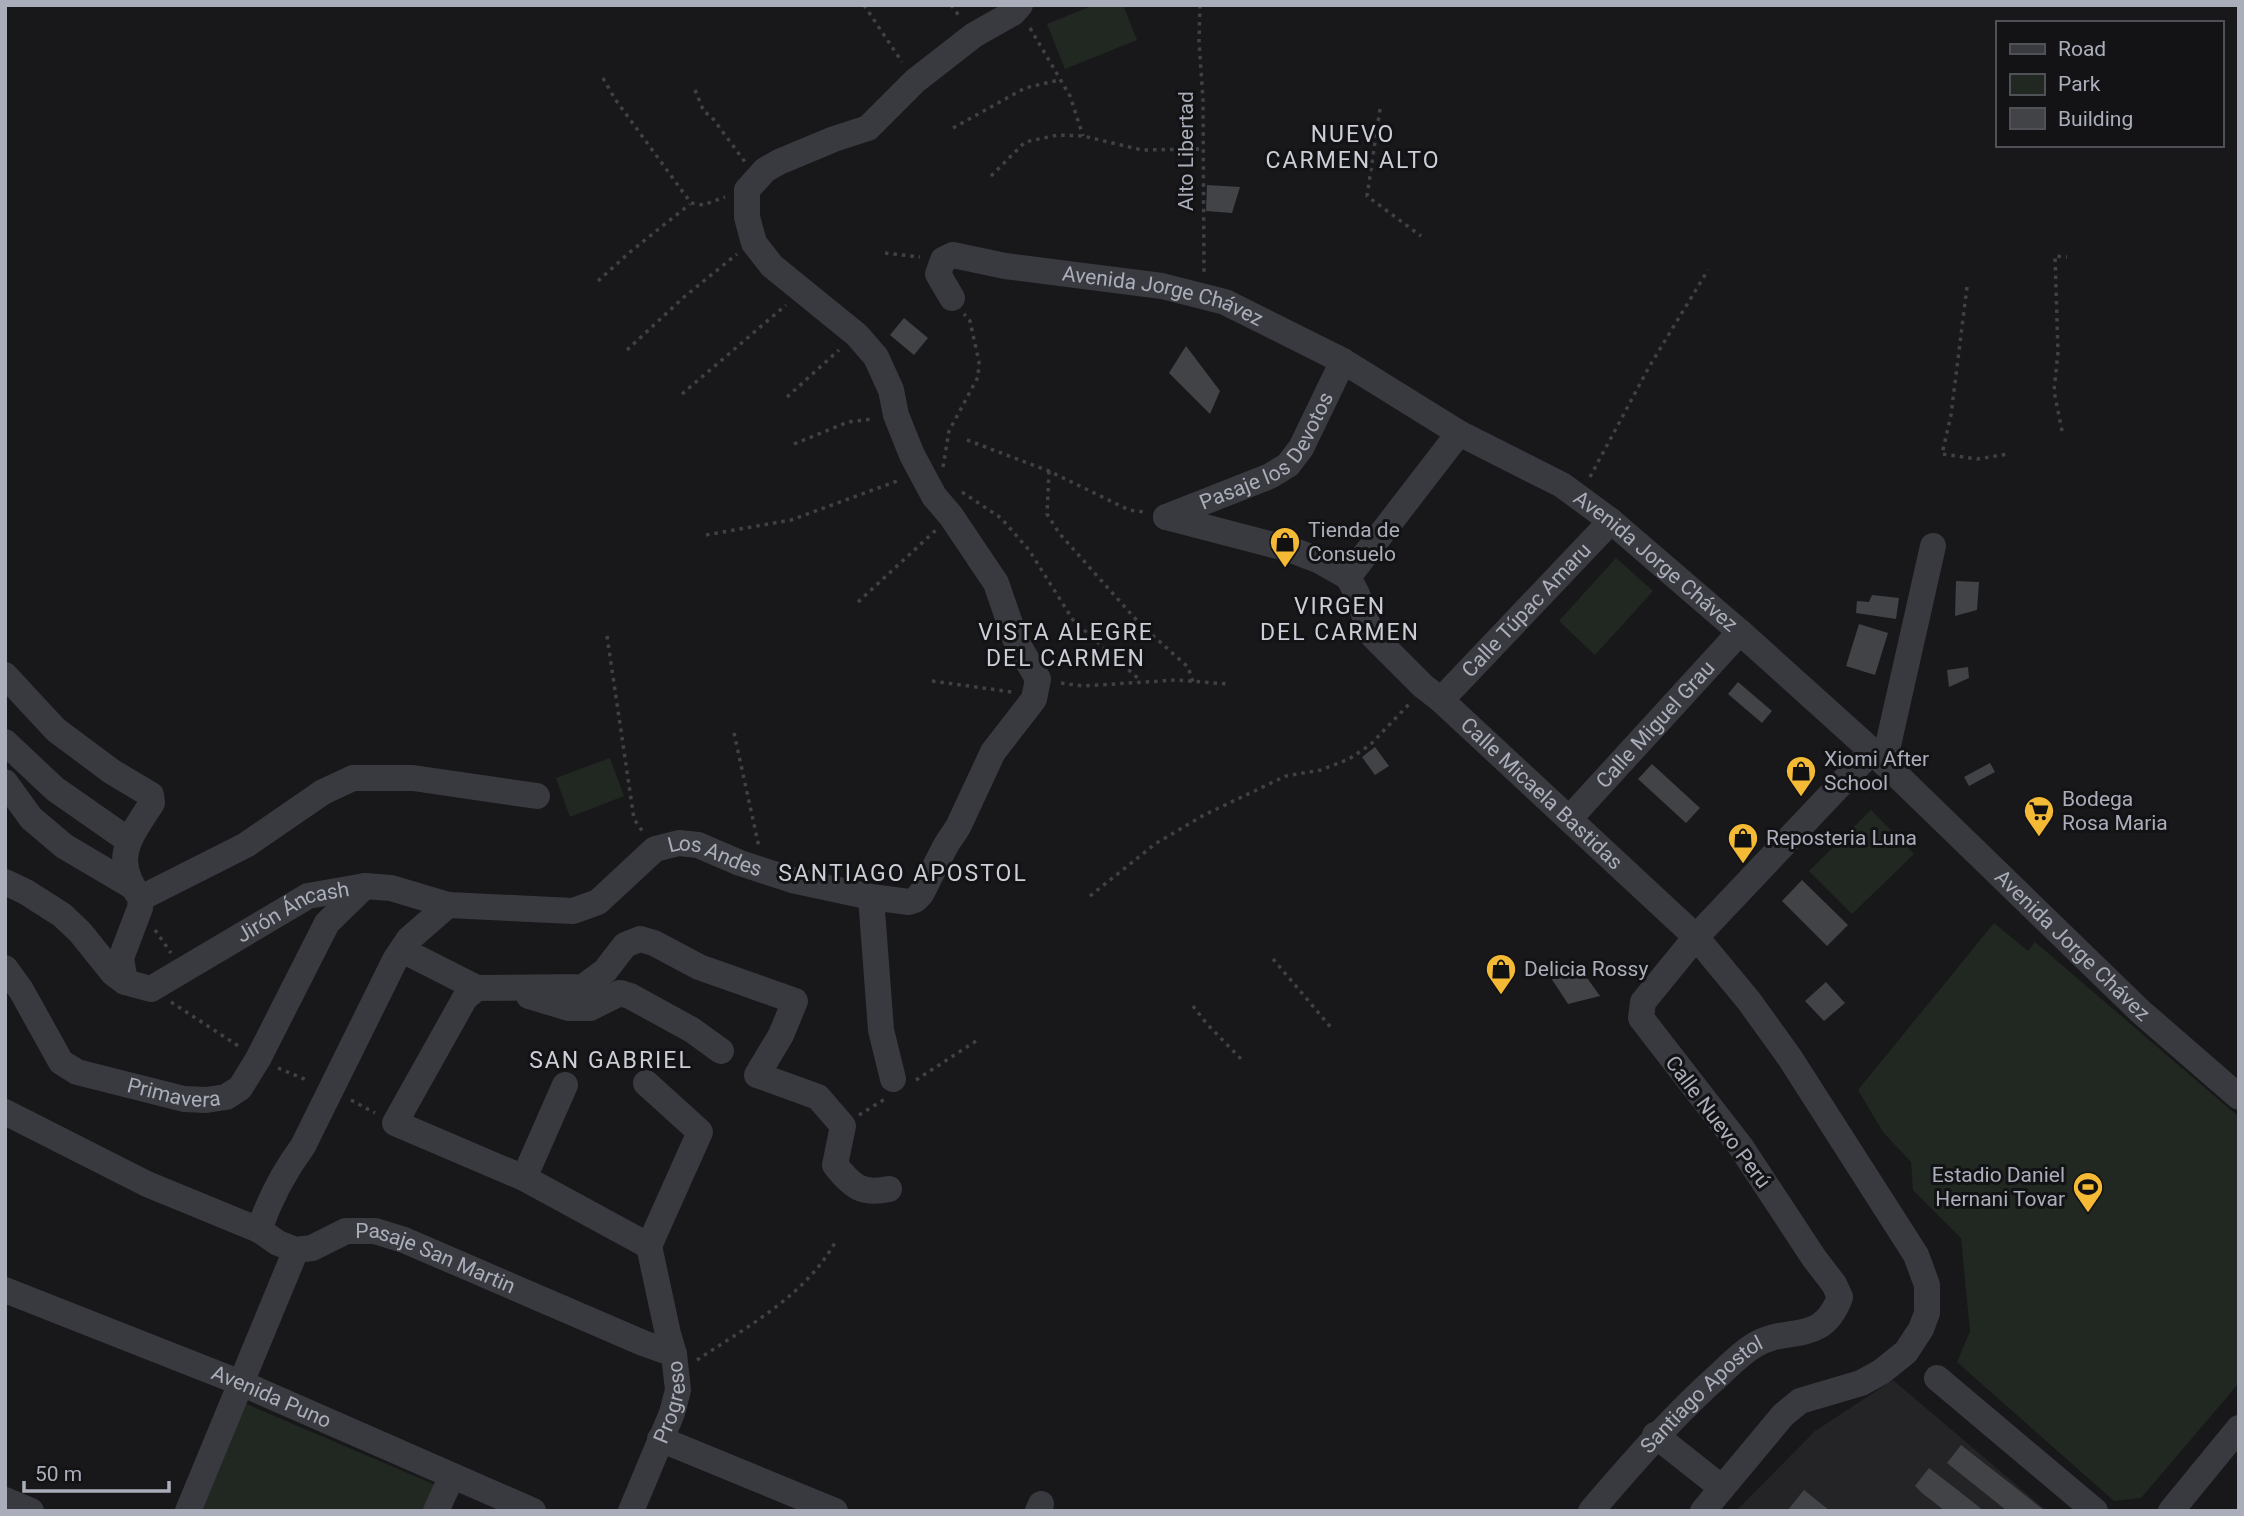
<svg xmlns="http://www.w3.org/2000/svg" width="2244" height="1516" font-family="Roboto,sans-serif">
	<rect width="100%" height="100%" fill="#18181a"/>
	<path fill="#242427" d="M1893,1380L2047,1511H1736L1815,1431Z"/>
	<g fill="#202821">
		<path d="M1094,5H1123L1137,40L1065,69L1047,24Z"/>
		<path d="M1616,558L1653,591L1595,655L1559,621Z"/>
		<path d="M610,758L624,796L570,817L556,778Z"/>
		<path d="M1871,810L1914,854L1852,914L1809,871Z"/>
		<path d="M1994,923L2028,951L2035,942L2239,1117V1383L2141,1498L2114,1501L1957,1362L1970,1331L1961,1238L1913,1190L1911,1162L1883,1132L1858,1090Z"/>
		<path d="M242,1402L438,1486L427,1511H195Z"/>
	</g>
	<g fill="#424347">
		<path d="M1207,185L1240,187L1232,213L1206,211Z"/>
		<path d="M904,318L928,338L914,355L890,335Z"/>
		<path d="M1186,346L1220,391L1210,414L1169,373Z"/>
		<path d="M1956,581L1979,582L1977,610L1955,616Z"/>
		<path d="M1872,595L1899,598L1896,619L1856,613L1857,601L1869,602Z"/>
		<path d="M1859,624L1888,633L1875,675L1846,666Z"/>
		<path d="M1968,667L1969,678L1949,687L1947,670Z"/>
		<path d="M1738,682L1772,711L1762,723L1728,694Z"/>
		<path d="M1375,747L1389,766L1375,775L1362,757Z"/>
		<path d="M1990,763L1995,772L1969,786L1964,777Z"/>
		<path d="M1652,764L1700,808L1686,823L1638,779Z"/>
		<path d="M1802,880L1848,925L1827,946L1782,901Z"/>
		<path d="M1577,964L1600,996L1568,1004L1547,972Z"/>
		<path d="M1826,982L1845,1003L1824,1021L1805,1001Z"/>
		<path d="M1961,1445L2016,1488L2045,1511H2007L2001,1506L1947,1463Z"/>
		<path d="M1929,1468L1955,1488L1984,1511H1945L1922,1493L1915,1486Z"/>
		<path d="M1804,1490L1830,1511H1787Z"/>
	</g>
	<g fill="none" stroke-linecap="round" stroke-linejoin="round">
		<g stroke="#3f4146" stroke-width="3.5" stroke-dasharray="3.5 5" stroke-linecap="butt">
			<path d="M864,5L902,62"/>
			<path d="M951,5L960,17"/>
			<path d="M1200,5L1199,41L1203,100L1204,274"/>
			<path d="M1030,28L1070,96L1083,136"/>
			<path d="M603,78L615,99L691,203L703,205L725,197"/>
			<path d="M695,90L704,112L711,116L745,162"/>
			<path d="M1380,109L1367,196L1421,236"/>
			<path d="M953,128L1025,88L1059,80"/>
			<path d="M991,176L1025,142L1058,135L1083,136L1142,150L1202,149"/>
			<path d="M885,253L920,257"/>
			<path d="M598,281L630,252L690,204"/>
			<path d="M1967,287L1951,415L1942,454L1977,459L2008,454"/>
			<path d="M627,350L684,297L737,254"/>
			<path d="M682,394L786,305"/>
			<path d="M787,397L839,350"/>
			<path d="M2062,431L2054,391L2058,352L2055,256L2067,257"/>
			<path d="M967,440L1049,471L1129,510L1144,512"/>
			<path d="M794,444L848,422L873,419"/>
			<path d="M943,467L949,431L978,377L979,362L970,321L964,314"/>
			<path d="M1049,471L1047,514L1059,533L1140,624L1188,667L1193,682"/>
			<path d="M1590,477L1649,367L1708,270"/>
			<path d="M962,492L1001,518L1029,550L1073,620L1141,681"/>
			<path d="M706,535L791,520L900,480"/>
			<path d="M858,602L936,530"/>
			<path d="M607,636L634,819L643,832"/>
			<path d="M932,681L1012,692"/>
			<path d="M1061,683L1083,686L1176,680L1228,684"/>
			<path d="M734,733L759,847"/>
			<path d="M1090,896L1155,844L1204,815L1286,776L1321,770L1349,759L1370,745L1411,702"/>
			<path d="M155,930L171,953"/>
			<path d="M1273,959L1333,1030"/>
			<path d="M171,1002L240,1047"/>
			<path d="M1193,1006L1207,1024L1244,1062"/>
			<path d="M278,1068L309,1081"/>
			<path d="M916,1080L976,1041"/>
			<path d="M351,1100L375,1113"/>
			<path d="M859,1115L885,1099"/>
			<path d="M697,1360C748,1326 807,1295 837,1239"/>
		</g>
		<g stroke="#393a3f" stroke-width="26">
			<path id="s1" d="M952,298L938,274L943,260L953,255L1005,266L1162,286L1225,302L1343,361L1459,433L1562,485L1611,521L1740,632L1872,751L2141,1012L2239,1097"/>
			<path id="s2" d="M1166,517L1289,549L1318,560L1348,577L1357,594L1371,634L1423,686L1441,700L1696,937L1749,1001L1790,1058L1916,1255L1927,1285V1313L1921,1329L1906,1352L1881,1372L1861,1383L1800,1401L1783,1415L1703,1511"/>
			<path id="s3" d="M1166,517L1270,476L1288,465L1301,448L1343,361"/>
			<path d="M1348,577L1459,433"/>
			<path d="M5,675L56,730L111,771L151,795L152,803C130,837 110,860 141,898L140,908L121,958L125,982"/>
			<path id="s4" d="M1441,700L1611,521"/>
			<path d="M5,742L55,789L128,840"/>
			<path d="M1884,763L1933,546"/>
			<path d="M5,782L31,818L64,846L130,885"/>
			<path id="s5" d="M1569,819L1740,632"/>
			<path id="s6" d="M5,882L26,892L62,915L80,932L113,973L125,982L151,989L308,896L365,886L391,888L448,905"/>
			<path d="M871,897L881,1030L893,1079"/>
			<path d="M141,898L246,845L323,792L353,778H413L537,796"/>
			<path d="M402,950L477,988"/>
			<path id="s7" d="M5,968L21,990L61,1062L77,1072L184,1099L206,1100L226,1097L240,1088L258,1059L327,923L365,886"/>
			<path d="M529,996L569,1008H590L620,993L630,996L692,1030L721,1051"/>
			<path d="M646,1083L700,1132L649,1246"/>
			<path id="s8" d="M5,1112L147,1184L259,1230L278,1243L296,1250L312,1248L346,1231H375L404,1240L643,1343L674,1354"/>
			<path d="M524,1178L565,1085"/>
			<path id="s9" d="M259,1230C270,1198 283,1173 303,1146L395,960L409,939L448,905L573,911L598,902L655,849L679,843L698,845L740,863L792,880L871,897L909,902L915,900L921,894L946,845L958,827L993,752L1034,699L1038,679L1016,641L996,583L951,516L934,496L912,455L896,415L891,390L876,357L857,335L772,266L754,243L747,217V190L765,170L779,162L834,139L868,128L915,81L974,35L1013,13L1020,5"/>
			<path d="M649,1246L524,1178L395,1123L465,998L477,988L583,987L605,971L625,945L640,939L654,943L699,967L795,1001L781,1035L757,1075L818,1097L843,1126L835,1165C852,1186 861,1195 889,1189"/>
			<path id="s10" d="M5,1290L241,1383L533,1511"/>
			<path d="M1937,1378L2095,1511"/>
			<path d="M1655,1435L1722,1488"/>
			<path d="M660,1439L835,1511"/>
			<path d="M5,1500L31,1511"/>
			<path d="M188,1511L296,1250"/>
			<path d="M436,1511L452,1476"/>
			<path id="s11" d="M631,1511L672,1413L678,1390L674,1354L668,1334L649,1246"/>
			<path d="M1038,1511L1041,1504"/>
			<path id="s12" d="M1591,1511C1629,1467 1666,1424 1708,1385C1723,1372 1736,1357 1753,1346C1787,1324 1822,1347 1840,1297L1834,1284L1814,1258L1741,1147L1641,1018L1643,1002L1696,937L1872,751"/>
			<path d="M2171,1511L2239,1428"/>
		</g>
	</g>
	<defs>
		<g id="shop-pin" transform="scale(1.575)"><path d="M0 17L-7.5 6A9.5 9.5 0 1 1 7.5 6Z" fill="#f5ba35" stroke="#131315"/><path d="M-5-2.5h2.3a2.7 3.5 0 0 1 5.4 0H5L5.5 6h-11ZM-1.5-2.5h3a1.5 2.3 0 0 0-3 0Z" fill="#111"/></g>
		<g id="supermarket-pin" transform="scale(1.575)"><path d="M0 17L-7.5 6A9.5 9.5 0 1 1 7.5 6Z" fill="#f5ba35" stroke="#131315"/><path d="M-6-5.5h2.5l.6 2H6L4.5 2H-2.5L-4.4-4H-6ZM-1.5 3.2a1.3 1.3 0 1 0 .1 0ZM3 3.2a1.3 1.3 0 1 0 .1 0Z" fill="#111"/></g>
		<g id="stadium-pin" transform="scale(1.575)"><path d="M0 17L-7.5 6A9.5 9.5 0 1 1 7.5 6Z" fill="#f5ba35" stroke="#131315"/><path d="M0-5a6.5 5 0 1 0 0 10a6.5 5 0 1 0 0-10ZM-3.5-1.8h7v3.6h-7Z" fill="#111"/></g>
	</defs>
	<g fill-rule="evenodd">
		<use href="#shop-pin" x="1285" y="542"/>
		<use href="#shop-pin" x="1801" y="771"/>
		<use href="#supermarket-pin" x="2039" y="811"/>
		<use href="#shop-pin" x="1743" y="838"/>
		<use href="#shop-pin" x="1501" y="969"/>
		<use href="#stadium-pin" x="2088" y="1187"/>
	</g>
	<g text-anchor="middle" stroke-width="6" stroke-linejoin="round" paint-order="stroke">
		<g font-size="21" fill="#aaaeba" stroke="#131315">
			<text transform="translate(1186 151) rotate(-90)" y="7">Alto Libertad</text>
			<text dy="7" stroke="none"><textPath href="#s1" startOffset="268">Avenida Jorge Chávez</textPath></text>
			<text dy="7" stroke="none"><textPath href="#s3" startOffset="126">Pasaje los Devotos</textPath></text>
			<text dy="7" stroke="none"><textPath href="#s1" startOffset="835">Avenida Jorge Chávez</textPath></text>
			<text dy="7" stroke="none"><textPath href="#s4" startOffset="124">Calle Túpac Amaru</textPath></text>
			<text dy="7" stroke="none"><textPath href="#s5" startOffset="128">Calle Miguel Grau</textPath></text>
			<text dy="7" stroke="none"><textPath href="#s2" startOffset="488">Calle Micaela Bastidas</textPath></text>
			<text dy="7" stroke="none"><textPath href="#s9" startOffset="672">Los Andes</textPath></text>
			<text dy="7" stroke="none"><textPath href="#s6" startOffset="348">Jirón Áncash</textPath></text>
			<text dy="7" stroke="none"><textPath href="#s1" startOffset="1402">Avenida Jorge Chávez</textPath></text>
			<text dy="7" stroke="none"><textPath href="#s7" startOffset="228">Primavera</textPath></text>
			<text transform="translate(1718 1122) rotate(53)" y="7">Calle Nuevo Perú</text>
			<text dy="7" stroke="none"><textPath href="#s8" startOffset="471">Pasaje San Martin</textPath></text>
			<text dy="7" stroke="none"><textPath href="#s10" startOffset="287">Avenida Puno</textPath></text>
			<text dy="7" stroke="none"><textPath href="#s12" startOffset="161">Santiago Apostol</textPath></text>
			<text dy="7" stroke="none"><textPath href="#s11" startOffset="117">Progreso</textPath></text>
		</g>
		<g font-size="21" fill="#aaaeba" stroke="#131315" text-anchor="start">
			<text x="1308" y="537">Tienda de<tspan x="1308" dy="24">Consuelo</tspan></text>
			<text x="1824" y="766">Xiomi After<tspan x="1824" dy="24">School</tspan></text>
			<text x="2062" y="806">Bodega<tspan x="2062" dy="24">Rosa Maria</tspan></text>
			<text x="1766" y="845">Reposteria Luna</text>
			<text x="1524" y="976">Delicia Rossy</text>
			<text x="2065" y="1182" text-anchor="end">Estadio Daniel<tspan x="2065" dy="24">Hernani Tovar</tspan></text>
		</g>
		<g font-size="23" letter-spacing="2" fill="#cbced6" stroke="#131315">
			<text x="1353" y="142">NUEVO<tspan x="1353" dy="26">CARMEN ALTO</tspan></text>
			<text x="1340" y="614">VIRGEN<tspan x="1340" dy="26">DEL CARMEN</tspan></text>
			<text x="1066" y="640">VISTA ALEGRE<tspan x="1066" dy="26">DEL CARMEN</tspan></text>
			<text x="903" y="881">SANTIAGO APOSTOL</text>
			<text x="611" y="1068">SAN GABRIEL</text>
		</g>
	</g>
	<rect width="2244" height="1516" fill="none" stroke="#aaaeba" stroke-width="14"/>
	<rect x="1996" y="21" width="228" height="126" fill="#131315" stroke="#4f5157" stroke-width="2"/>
	<rect x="2010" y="44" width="35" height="10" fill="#393a3f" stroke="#4f5157" stroke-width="2"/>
	<text x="2058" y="56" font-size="21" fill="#aaaeba">Road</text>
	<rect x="2010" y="74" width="35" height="21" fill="#202821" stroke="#4f5157" stroke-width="2"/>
	<text x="2058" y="91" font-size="21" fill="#aaaeba">Park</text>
	<rect x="2010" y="108" width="35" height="21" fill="#424347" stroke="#4f5157" stroke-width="2"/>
	<text x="2058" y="126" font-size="21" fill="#aaaeba">Building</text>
	<path d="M24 1481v10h145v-10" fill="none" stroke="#aaaeba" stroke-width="3.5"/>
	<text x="35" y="1481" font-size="21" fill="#aaaeba" stroke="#131315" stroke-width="5" paint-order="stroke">50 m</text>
</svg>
